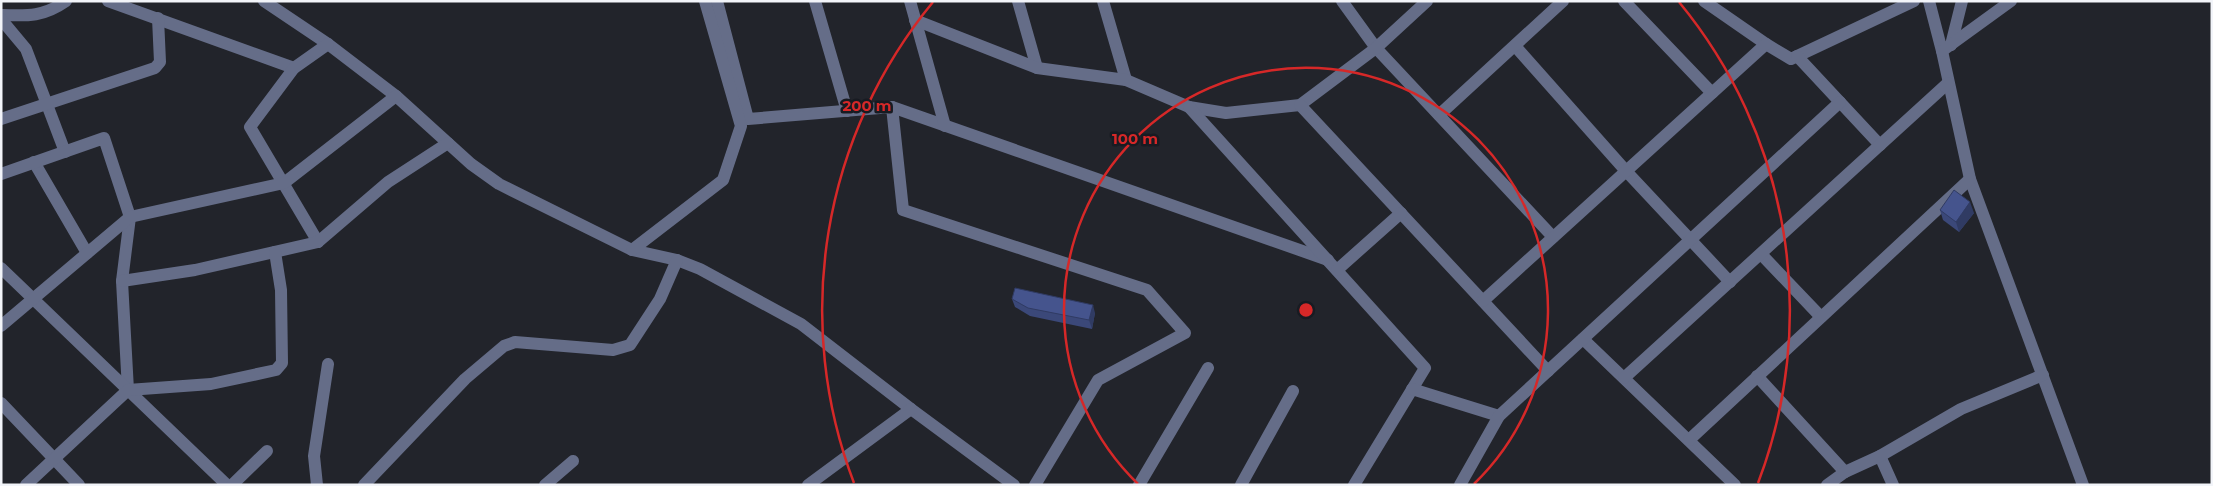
<svg xmlns="http://www.w3.org/2000/svg" width="2213" height="486" font-family="Montserrat,sans-serif">
	<rect width="100%" height="100%" fill="#22242b"/>
	<g fill="none" stroke-linecap="round" stroke-linejoin="round">
		<g stroke="#656d88" stroke-width="12">
			<path d="M108,1L294,68"/>
			<path d="M264,1L328,44L396,96L471,164L499,184L632,250L677,260L700,269L801,324L911,409L1014,485"/>
			<path d="M717,1L748,119L892,107L1328,260"/>
			<path d="M815,1L847,111"/>
			<path d="M910,1L945,126"/>
			<path d="M1018,1L1037,68"/>
			<path d="M1103,1L1126,80"/>
			<path d="M1342,1L1376,48L1553,237"/>
			<path d="M1624,1L1712,93"/>
			<path d="M1704,1L1766,44L1791,59L1914,1"/>
			<path d="M1929,1L1942,51L1970,179L2083,485"/>
			<path d="M1,15C28,16 43,17 66,1"/>
			<path d="M1,19L26,49L65,152"/>
			<path d="M915,20L1037,68L1126,80L1189,107L1226,113L1300,105L1376,48L1427,1"/>
			<path d="M1951,45L1962,1"/>
			<path d="M1515,46L1626,171L1730,282"/>
			<path d="M1942,51L2011,1"/>
			<path d="M1797,56L1880,145"/>
			<path d="M1300,105L1548,371"/>
			<path d="M892,107L903,210L1147,290L1185,333L1098,380L1035,485"/>
			<path d="M1189,107L1425,368L1354,485"/>
			<path d="M1439,115L1563,1"/>
			<path d="M1,119L155,68L160,62L158,18"/>
			<path d="M34,162L87,253"/>
			<path d="M1,174L104,138L130,217L122,281L128,390"/>
			<path d="M318,242L250,127L294,68L328,44"/>
			<path d="M632,250L723,180L741,126L705,1"/>
			<path d="M1761,254L1821,317"/>
			<path d="M1,268L227,485"/>
			<path d="M1337,270L1401,213"/>
			<path d="M122,281L195,270L318,242L388,182L448,143"/>
			<path d="M1483,301L1766,44"/>
			<path d="M1,326L130,217L284,183L396,96"/>
			<path d="M1583,339L1735,485"/>
			<path d="M1757,376L1845,472"/>
			<path d="M1624,378L1948,83"/>
			<path d="M1412,389L1499,416"/>
			<path d="M1,403L79,485"/>
			<path d="M1689,440L1970,179"/>
			<path d="M1880,456L1893,485"/>
			<path d="M26,485L128,390L211,384L276,370L282,363L281,290L275,252"/>
			<path d="M232,485L267,451"/>
			<path d="M317,485L314,456L328,364"/>
			<path d="M364,485L465,379L504,346L515,342L613,350L630,345L660,299L677,260"/>
			<path d="M545,485L573,461"/>
			<path d="M808,485L911,409"/>
			<path d="M1139,485L1208,368"/>
			<path d="M1241,485L1293,391"/>
			<path d="M1460,485L1499,416L1840,102"/>
			<path d="M1827,485L1845,472L1880,456L1961,409L2043,375"/>
		</g>
	</g>
	<g fill="#3b4879">
		<path d="M1940,210L1974,213L1959,232L1943,220Z"/>
		<path d="M1012,299L1095,313L1092,329L1030,316L1015,307Z"/>
	</g>
	<g fill="#303b63">
		<path d="M1970,202L1974,213L1959,232L1956,222Z"/>
		<path d="M1093,305L1095,313L1092,329L1089,320Z"/>
	</g>
	<g fill="#45548d" stroke="#303b63">
		<path d="M1954,190L1970,202L1956,222L1940,210Z"/>
		<path d="M1015,288L1093,305L1089,320L1028,308L1012,299Z"/>
	</g>
	<g fill="none" stroke="#d62828" stroke-width="2.5">
		<path d="M1138 484A242 242 0 1 1 1474 484"/>
		<path d="M854 483A484 484 0 0 1 933 2M1679 2A484 484 0 0 1 1758 483"/>
	</g>
	<circle cx="1306" cy="310" r="8" fill="#d62828" stroke="#181b22" stroke-width="2.5"/>
	<g font-size="15" text-anchor="middle" font-weight="bold" fill="#d62828" stroke="#181b22" stroke-width="5" stroke-linejoin="round" paint-order="stroke">
		<text x="867" y="111">200 m</text>
		<text x="1135" y="144">100 m</text>
	</g>
	<rect width="2213" height="486" fill="none" stroke="#f2f4f9" stroke-width="5"/>
</svg>
